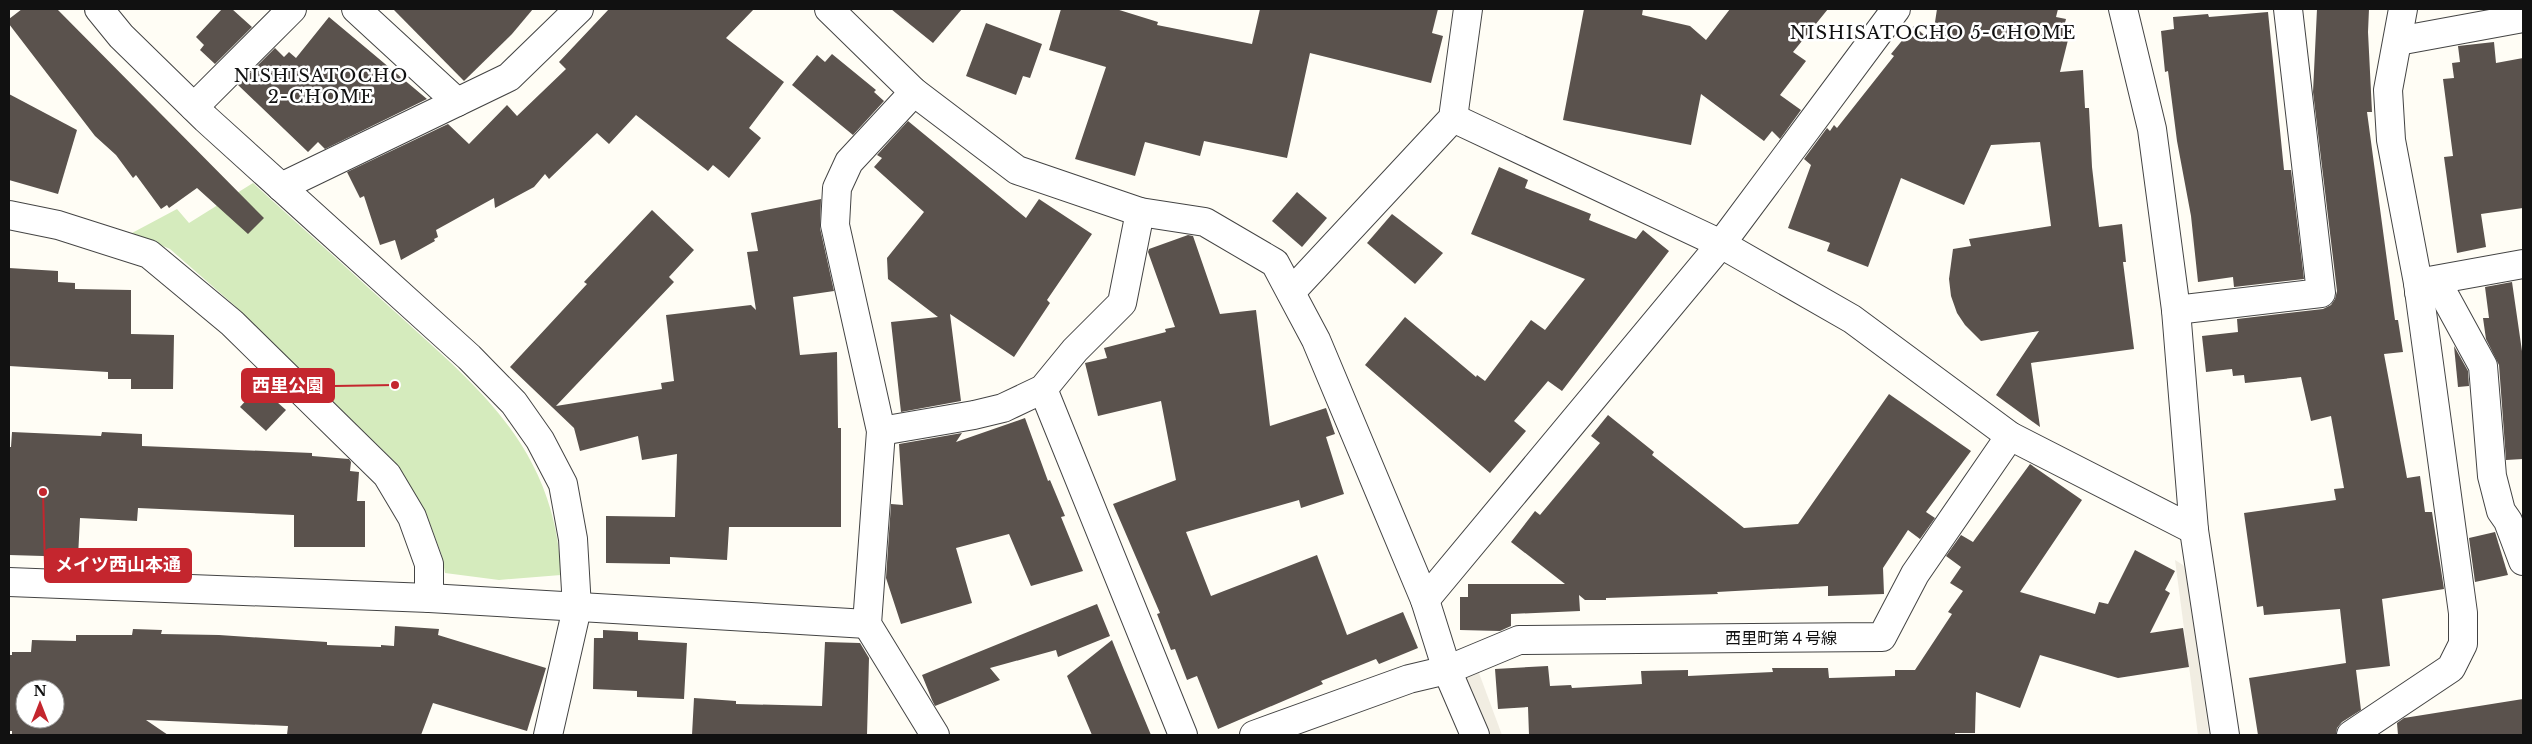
<svg xmlns="http://www.w3.org/2000/svg" width="2532" height="744" font-family="'Libre Baskerville','Noto Sans JP',serif">
	<rect width="100%" height="100%" fill="#fffdf5"/>
	<path fill="#d5ebbd" d="M253,183C299,225 346,267 393,310C480,389 555,448 561,575L499,580L445,573L442,556L426,513L394,461L234,305L170,249L132,233L177,209L189,223Z"/>
	<g fill="#f1ede2">
		<path d="M2175,560L2183,565L2187,573L2209,735H2198Z"/>
		<path d="M1476,665L1502,735H1488L1464,674Z"/>
	</g>
	<g fill="#5a524d" fill-rule="evenodd">
		<path d="M22,9H57L264,218L248,234L197,188L169,208L167,205L161,209L136,175L133,178L116,155L95,136L9,24V19Z"/>
		<path d="M222,9H232L252,27L215,64L200,50L204,45L196,37Z"/>
		<path d="M393,9H533L512,34L464,81Z"/>
		<path d="M609,9H754L726,38L784,82L749,128L761,138L729,178L713,165L708,171L636,115L609,144L597,133L549,179L545,174L534,187L495,208L494,198L436,230L438,237L434,239L435,241L401,260L395,240L380,245L364,196L360,198L347,172L448,124L469,144L507,105L517,116L566,69L559,62Z"/>
		<path d="M891,9H962L933,43Z"/>
		<path d="M1061,9H1116L1158,22L1157,25L1252,44L1260,9H1438L1432,33L1443,36L1431,83L1310,53L1287,158L1204,141L1200,156L1145,142L1135,176L1075,159L1106,67L1049,50Z"/>
		<path d="M1584,9H1643L1642,15L1690,26L1706,40L1730,9H1828L1793,52L1806,61L1780,95L1801,110L1780,139L1772,131L1764,141L1701,94L1691,145L1563,120Z"/>
		<path d="M1937,9H2058L2056,17L2066,19L2063,30L2070,32L2060,72L2083,70L2085,108H2089L2092,167L2099,227L2122,224L2126,262H2123L2134,349L2031,363L2040,427L1996,395L2039,331L1981,341L1965,325L1957,313L1951,296L1949,279L1953,249L1971,246L1969,239L2051,226L2040,142L1991,145L1964,205L1901,178L1868,267L1827,251L1830,243L1788,228L1811,165L1804,159L1827,128L1830,131L1834,125L1837,128L1894,56L1891,54L1914,26L1932,42Z"/>
		<path d="M2317,9H2369L2368,32L2372,112H2367L2395,320H2398L2403,352L2384,354L2407,478L2420,476L2425,512H2432L2444,589L2382,599L2390,666L2356,670L2361,710L2342,722L2337,728L2336,735H2258L2249,678L2346,663L2340,609L2264,615L2263,606L2257,607L2244,513L2336,500L2334,489L2344,488L2331,416L2311,421L2301,377L2245,383L2244,375L2233,376L2232,369L2206,372L2202,336L2238,332L2237,319L2323,309L2331,305L2335,299L2337,291L2313,92Z"/>
		<path d="M2268,12L2284,170H2291L2304,279L2234,287L2233,277L2198,282L2191,216L2177,141L2168,71L2165,72L2161,31L2174,29L2173,17L2208,14L2209,17Z"/>
		<path d="M329,17L427,99L325,149L318,142L308,152L238,85L275,48L284,57L289,52L296,58Z"/>
		<path d="M986,23L1042,44L1030,78L1023,76L1016,95L966,76Z"/>
		<path d="M2494,42L2496,63L2523,58V208L2481,214L2486,247L2457,253L2444,157L2453,156L2443,79L2454,78L2452,63L2460,62L2458,46Z"/>
		<path d="M832,54L876,90L874,92L884,101L853,135L792,85L817,55L825,62Z"/>
		<path d="M9,94L77,130L58,194L9,180Z"/>
		<path d="M908,121L1026,218L1039,199L1092,234L1047,300L1050,303L1014,357L950,314L961,401L901,412L891,322L938,317L888,279L887,258L924,212L874,167L882,158L877,155Z"/>
		<path d="M1499,167L1528,180L1525,188L1591,214L1589,220L1636,239L1643,230L1669,251L1562,391L1548,381L1514,421L1526,431L1490,473L1365,365L1405,317L1476,377L1477,375L1485,381L1531,320L1545,330L1585,279L1471,234Z"/>
		<path d="M1297,192L1327,218L1302,247L1272,221Z"/>
		<path d="M821,199L820,228L834,291L793,297L800,355L837,352L838,428H841V527H729L727,560L670,557V564L606,563V516L675,517L677,454L642,460L638,436L580,451L574,428L510,367L587,284L584,282L652,210L694,250L669,277L674,282L556,406L662,389L661,383L674,381L666,315L751,305L756,310L747,252L758,251L751,213Z"/>
		<path d="M1392,214L1443,253L1415,284L1367,243Z"/>
		<path d="M1188,235L1193,236L1220,314L1256,310L1270,426L1326,408L1335,434L1326,437L1344,494L1301,508L1299,500L1186,532L1211,596L1317,555L1347,635L1403,612L1418,648L1379,664L1376,659L1321,681L1323,684L1218,729L1197,676L1187,680L1175,649L1171,650L1157,614L1160,613L1113,504L1176,480L1161,401L1098,416L1085,363L1107,358L1104,348L1166,332L1165,329L1175,327L1148,252L1149,249Z"/>
		<path d="M9,268L58,271V282L75,283V289L131,290V334L174,335L173,389H131V379H108V372L9,366Z"/>
		<path d="M2512,282L2523,358V459L2506,460L2499,365L2486,339L2483,318H2489L2485,287Z"/>
		<path d="M2454,346L2468,371L2469,386L2458,387Z"/>
		<path d="M259,386L286,410L266,431L240,407Z"/>
		<path d="M1889,394L1971,451L1926,512L1935,518L1920,539L1908,530L1883,568L1884,594L1828,596V586L1717,592L1718,594L1606,598V600H1585L1579,595L1580,611L1511,614V626L1500,631L1460,630V597H1468V584H1565L1511,542L1535,511L1540,515L1600,443L1591,436L1608,415L1654,452L1652,455L1744,528L1798,524Z"/>
		<path d="M1025,418L1048,481L1050,480L1065,516L1061,517L1083,571L1031,586L1009,534L956,548L972,603L901,624L886,578L891,504L903,505L899,444L962,433L956,442Z"/>
		<path d="M12,432L101,436L102,432L142,434V446L312,453V456L349,459L351,462L350,471L359,472L357,501H365V547H294V515L138,508L137,521L80,518L78,557L9,555V447H11Z"/>
		<path d="M2030,464L2082,500L2020,592L2095,614L2099,602L2108,604L2135,550L2175,571L2165,590L2170,593L2150,633L2183,628L2189,667L2118,678L2040,655L2020,708L1976,692L1975,733H1955V735H1529L1528,707L1498,709L1495,669L1548,666L1550,686L1571,685L1572,688L1642,684L1641,671L1688,670V676L1773,672L1772,668H1828L1829,678L1895,676V670H1915L1952,614L1948,612L1963,591L1950,583L1961,567L1946,556L1961,535L1973,542Z"/>
		<path d="M2495,532L2508,575L2475,582L2469,538Z"/>
		<path d="M1097,604L1110,636L1058,657L1056,650L990,668L1000,680L935,706L932,700L922,675Z"/>
		<path d="M395,626L439,629L438,635L546,668L527,731L433,703L421,735H287L288,726L146,720L168,735H12V731H9V655H12V652H31L32,640L76,641V635H132L133,629L162,630L161,634L219,635L327,642V645L381,647V645L394,646ZM25,689H55V719H25Z"/>
		<path d="M603,630L638,632V640L687,643L684,699L637,697V691L593,689L594,638H603Z"/>
		<path d="M1112,640L1124,670L1151,735H1092L1067,676Z"/>
		<path d="M825,642L860,643L869,658L867,735H692L694,698L736,701V704L822,706Z"/>
		<path d="M2523,699V735H2398L2397,723L2404,718Z"/>
	</g>
	<g fill="none" stroke-linecap="round" stroke-linejoin="round">
		<g stroke="#444" stroke-width="30">
			<g id="minor">
				<path d="M99,9L121,36L206,119L469,357L514,403L540,440L563,484L573,539L577,608L548,735"/>
				<path d="M356,9L457,102"/>
				<path d="M829,9L914,92L1017,170L1140,212L1205,222L1275,263L1316,340L1425,600L1447,670L1475,735"/>
				<path d="M2123,9L2152,129L2176,310L2194,530L2225,735"/>
				<path d="M2398,41L2523,18"/>
				<path d="M914,92L849,162L837,188L835,225L881,431L867,624L935,735"/>
				<path d="M194,107L292,9"/>
				<path d="M1453,118L1721,244L1852,319L2010,436L2194,530"/>
				<path d="M281,187L509,77L579,9"/>
				<path d="M9,215L58,225L149,254L232,323L387,475L412,517L429,564V598"/>
				<path d="M2418,283L2523,264"/>
				<path d="M1291,292L1453,118L1468,9"/>
				<path d="M2419,292L2442,291L2483,366L2492,476L2501,511L2508,521L2523,561"/>
				<path d="M2176,310L2321,293L2288,9"/>
				<path d="M1043,389L1183,735"/>
				<path d="M881,431L974,415L1003,408L1043,389L1075,350L1122,303L1140,212"/>
				<path d="M9,582L429,598L867,624"/>
				<path d="M1425,600L1721,244L1896,9"/>
				<path d="M1254,735L1409,679L1447,670L1519,640L1882,637L1915,574L2010,436"/>
				<path d="M2351,735L2451,668L2463,644V613L2418,283L2391,140L2388,90L2403,9"/>
			</g>
		</g>
		<use href="#minor" stroke="#fff" stroke-width="28"/>
	</g>
	<g text-anchor="middle" stroke-width="5" stroke-linejoin="round" paint-order="stroke">
		<g font-size="16" fill="#111" stroke="#fff">
			<text x="1781" y="644">西里町第４号線</text>
		</g>
		<g font-size="18" letter-spacing="1" fill="#111" stroke="#fff">
			<text x="1933" y="39">NISHISATOCHO 5-CHOME</text>
			<text x="321" y="82">NISHISATOCHO<tspan x="321" dy="21">2-CHOME</tspan></text>
		</g>
	</g>
	<path fill="none" stroke="#c4262e" stroke-width="2" d="M395 385L334 386M43 492L45 565"/>
	<g fill="#c4262e" stroke="#fff" stroke-width="2">
		<circle cx="395" cy="385" r="5"/>
		<circle cx="43" cy="492" r="5"/>
	</g>
	<g fill="#c4262e" stroke="#c4262e" stroke-width="2">
		<rect x="242" y="369" width="92" height="33" rx="5"/>
		<rect x="45" y="549" width="146" height="33" rx="5"/>
	</g>
	<g font-size="18" text-anchor="middle" font-weight="bold" fill="#fff">
		<text x="288" y="392">西里公園</text>
		<text x="118" y="571">メイツ西山本通</text>
	</g>
	<rect width="2532" height="744" fill="none" stroke="#111111" stroke-width="20"/>
	<g transform="translate(40 704)"><circle r="24" fill="#ffffff" stroke="#a0a0a0"/>
	<path d="M0-4L9 19L0 12L-9 19Z" fill="#c4262e"/>
	<text y="-8" font-size="14" font-weight="bold" text-anchor="middle" fill="#111111">N</text>
	</g>
</svg>
